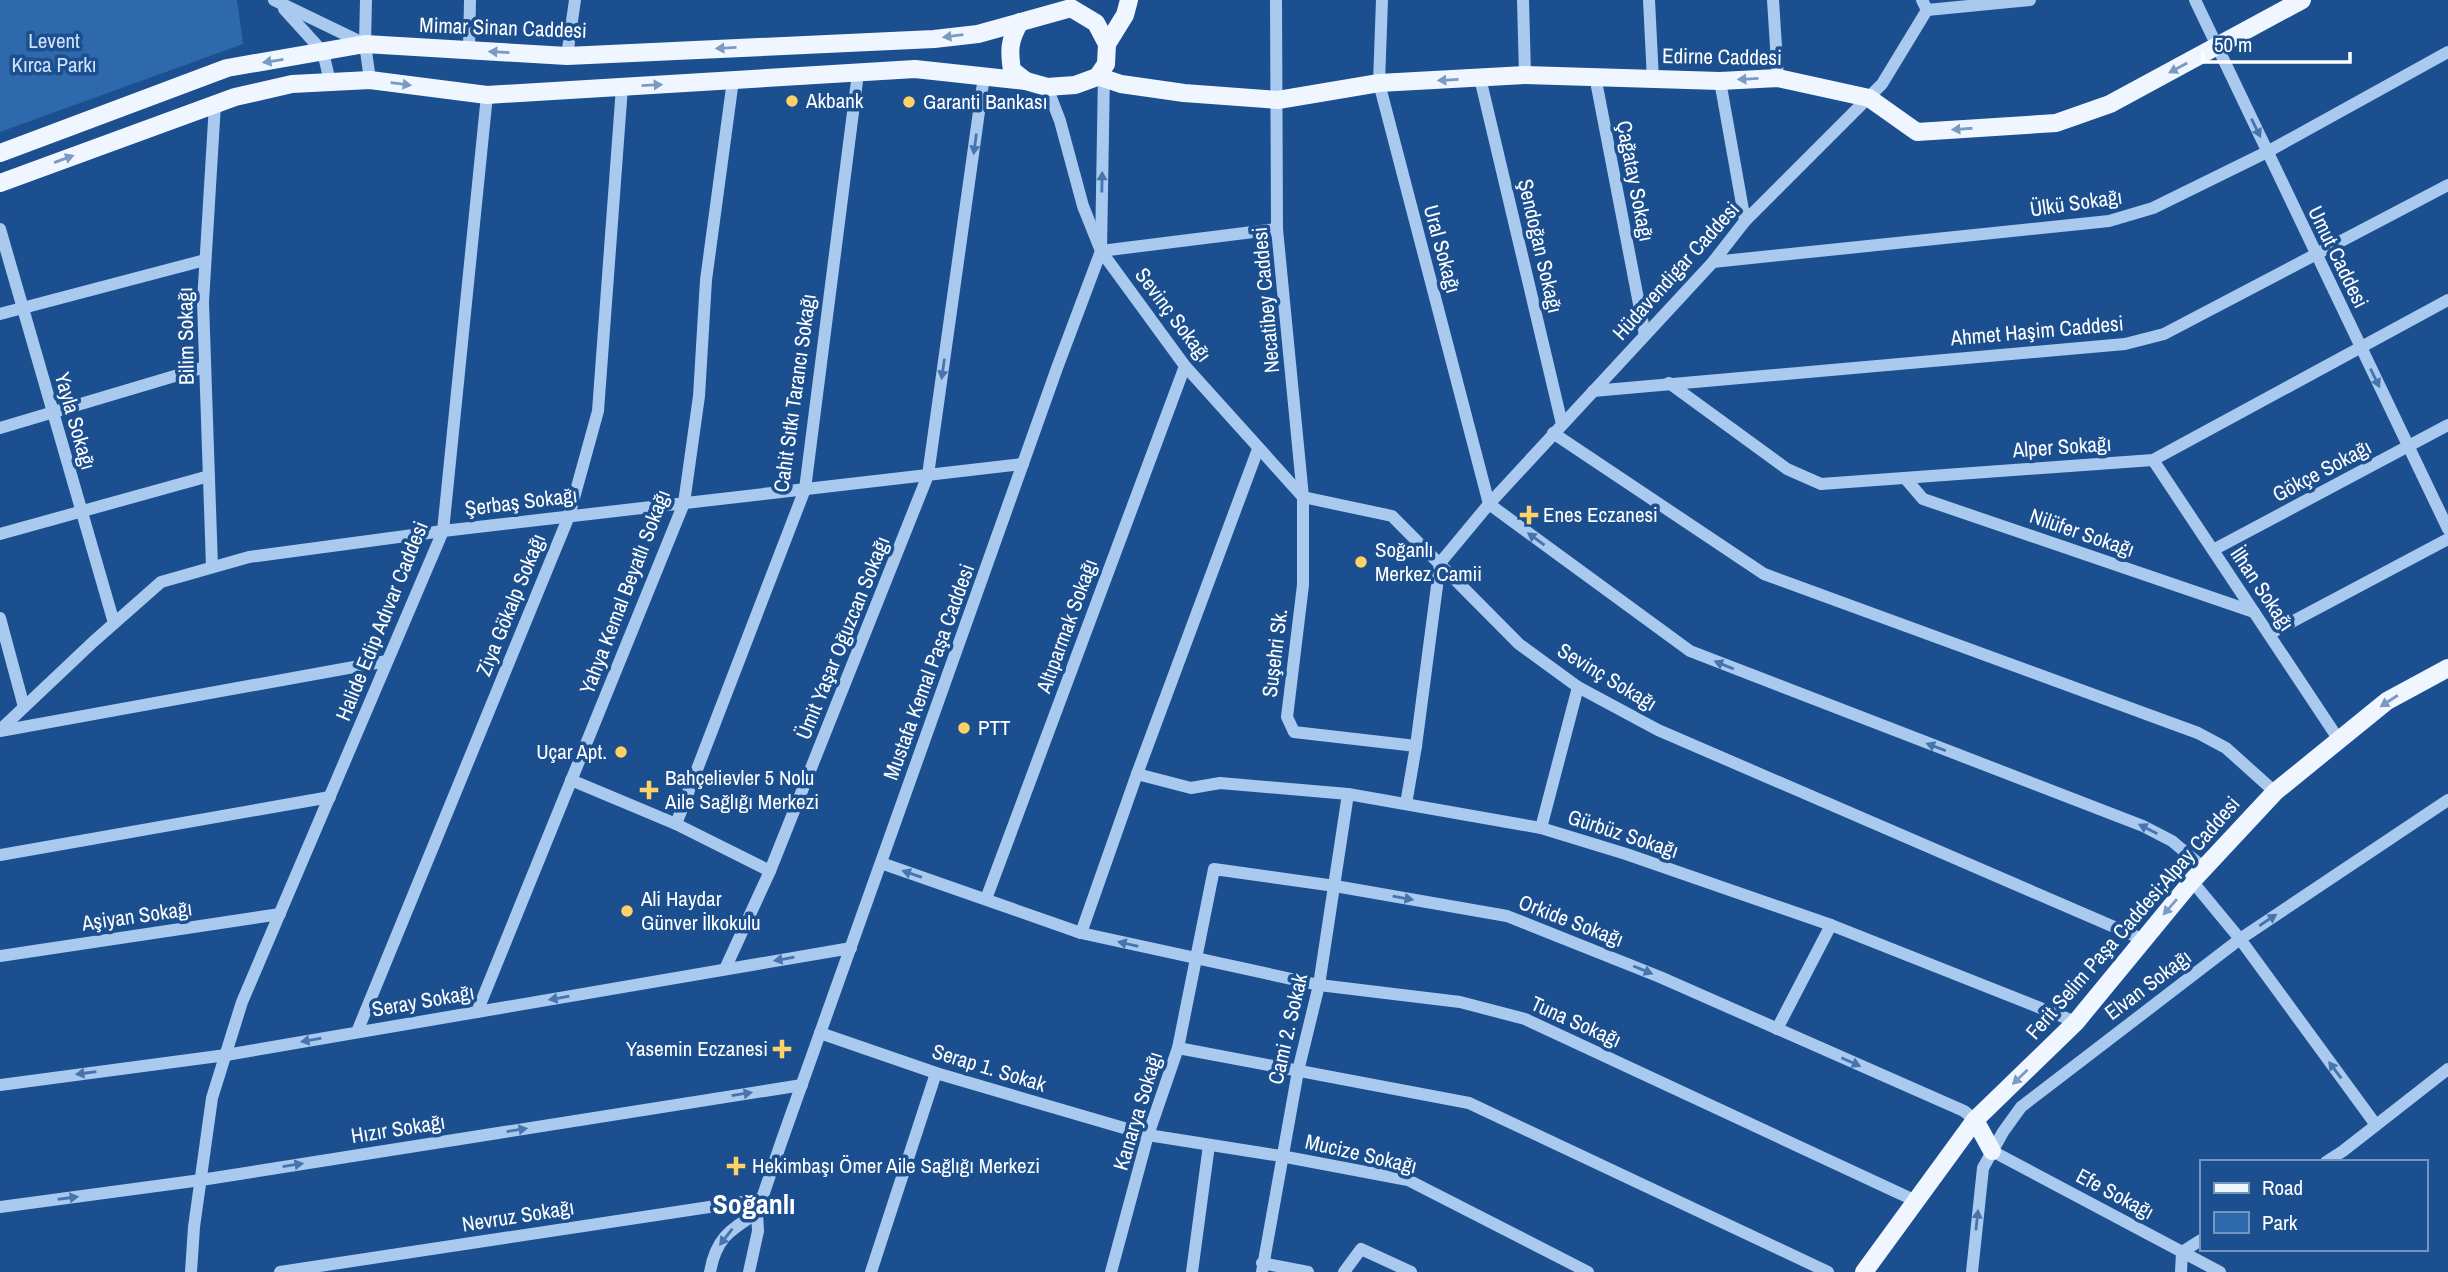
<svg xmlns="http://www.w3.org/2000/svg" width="2448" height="1272" font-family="'Archivo Narrow',sans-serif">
	<rect width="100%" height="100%" fill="#1b4f8f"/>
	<path fill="#2e69ad" d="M0,0H237L243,44L0,132Z"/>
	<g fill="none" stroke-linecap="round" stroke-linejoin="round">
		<g stroke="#a9c9ee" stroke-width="12">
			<path d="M274,0L365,44"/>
			<path d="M366,0L365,44L370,80"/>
			<path d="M1276,0L1277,229L1303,497V585L1287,717L1294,732L1416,746"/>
			<path d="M1382,0L1379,83L1489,504L1690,651L2143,826L2172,841L2204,868"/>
			<path d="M1523,0L1525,75"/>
			<path d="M1649,0L1653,80"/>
			<path d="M1773,0L1778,78"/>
			<path d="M2195,0L2448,529"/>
			<path d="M284,9L323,52L330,82"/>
			<path d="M1927,10L2030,0"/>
			<path d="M469,50L470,0"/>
			<path d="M567,56L575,0"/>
			<path d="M1595,76L1645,335"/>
			<path d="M1480,78L1562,424"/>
			<path d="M1720,81L1745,221"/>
			<path d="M1047,87L1060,121L1083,206L1101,251L1185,366L1303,497L1392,516L1519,644L1578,687L1658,730L2142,939"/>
			<path d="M0,229L114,623"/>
			<path d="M1101,251L1277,229"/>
			<path d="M1713,262L2109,221L2153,208L2267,152L2448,52"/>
			<path d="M0,314L205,260"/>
			<path d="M1669,383L1787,469L1821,484L2153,460L2448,300"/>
			<path d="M1593,391L2125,344L2164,334L2448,185"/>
			<path d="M0,428L205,367"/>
			<path d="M1553,433L1764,574L2198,733L2226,748L2275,792"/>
			<path d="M2153,460L2339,740"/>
			<path d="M1905,478L1923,499L2254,612"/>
			<path d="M0,534L209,476"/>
			<path d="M2213,550L2448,425"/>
			<path d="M1440,563L1489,504L1713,262L1745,221L1882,84L1927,10L1922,0"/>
			<path d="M212,567L203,302L215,104"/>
			<path d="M0,618L24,707"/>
			<path d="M2269,634L2448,539"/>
			<path d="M0,730L93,642L161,582L249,557L443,531L1023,464"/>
			<path d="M0,731L387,661"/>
			<path d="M1137,774L1191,788L1220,783L1348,794L1541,828L1626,854L1831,925L2076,1022"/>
			<path d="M571,780L676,824L770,871"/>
			<path d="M1406,804L1416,746L1440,563"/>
			<path d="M676,824L805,489L858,73"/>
			<path d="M1541,828L1578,687"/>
			<path d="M0,855L330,797"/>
			<path d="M881,863L1081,933L1319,985L1460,1002L1525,1019L1916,1201"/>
			<path d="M2192,881L2240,939L2376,1125"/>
			<path d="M986,899L1185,366"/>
			<path d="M1081,933L1137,774L1258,449"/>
			<path d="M0,956L280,914"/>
			<path d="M725,969L770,871L928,475L984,76"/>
			<path d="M477,1012L684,503L699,396L706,280L733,80"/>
			<path d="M1777,1029L1831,925"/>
			<path d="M357,1032L569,516L598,411L622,87"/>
			<path d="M820,1033L936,1073L1148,1135L1281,1156L1408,1180L1588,1272"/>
			<path d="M1178,1048L1469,1103L1828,1272"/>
			<path d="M0,1085L226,1055L851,948"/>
			<path d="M1992,1151L2220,1272"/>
			<path d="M2326,1162L2343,1151L2448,1069"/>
			<path d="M0,1207L201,1180L802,1085"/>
			<path d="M1262,1263L1308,1272"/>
			<path d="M191,1272L194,1227L212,1098L242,1002L443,531L487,95"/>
			<path d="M280,1272L762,1199"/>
			<path d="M710,1272C716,1238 730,1230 757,1213"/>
			<path d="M749,1272L758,1231L757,1213L782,1140L1057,368L1101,251L1104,73"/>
			<path d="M871,1272L936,1073"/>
			<path d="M1111,1272L1148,1135L1178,1048L1214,869L1335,886L1507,916L1660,977L1964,1111L1975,1120"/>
			<path d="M1192,1272L1209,1145"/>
			<path d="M1262,1272L1298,1071L1319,985L1348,794"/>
			<path d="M1344,1272L1361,1249L1411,1272"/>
			<path d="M1972,1272L1983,1168L2003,1132L2021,1107L2240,939L2448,800"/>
			<path d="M2181,1272L2182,1252L2201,1240"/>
		</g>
		<g stroke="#f0f6ff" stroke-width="18">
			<path d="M1020,22C1009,40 1009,51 1012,70L1026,81"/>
			<path d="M1107,44L1125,15L1129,0"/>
			<path d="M1103,78L1121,84L1184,93L1278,100L1379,83L1525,75L1720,81L1778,78L1869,98L1917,132L2056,123L2110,104L2302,0"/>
			<path d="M0,153L227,68L365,44L567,56L934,39L978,34L1071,8L1096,23L1107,44L1106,64L1097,77L1075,85L1047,87L1026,81L915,69L487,95L370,80L292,84L235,97L0,183"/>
			<path d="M1975,1120L1992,1151"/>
			<path d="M1864,1272L1975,1120L2076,1022L2192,881L2275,792L2387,701L2448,668"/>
		</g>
	</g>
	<defs><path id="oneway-solid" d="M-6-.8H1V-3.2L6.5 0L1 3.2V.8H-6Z" transform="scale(1.75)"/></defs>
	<g fill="#7b9ac1">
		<use href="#oneway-solid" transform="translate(953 36) rotate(173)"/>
		<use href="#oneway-solid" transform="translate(726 48) rotate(177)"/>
		<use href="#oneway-solid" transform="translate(499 52) rotate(-177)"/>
		<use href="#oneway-solid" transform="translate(273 61) rotate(171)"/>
		<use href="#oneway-solid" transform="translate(2178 68) rotate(152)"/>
		<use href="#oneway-solid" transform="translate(1748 79) rotate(177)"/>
		<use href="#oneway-solid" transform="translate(1448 80) rotate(177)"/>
		<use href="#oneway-solid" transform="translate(401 84) rotate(7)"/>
		<use href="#oneway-solid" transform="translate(652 85) rotate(-3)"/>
		<use href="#oneway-solid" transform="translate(1962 129) rotate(176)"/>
		<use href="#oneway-solid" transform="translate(64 159) rotate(-20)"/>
		<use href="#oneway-solid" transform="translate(2389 701) rotate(147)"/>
		<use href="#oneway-solid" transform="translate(2170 907) rotate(131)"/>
		<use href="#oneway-solid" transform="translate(2020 1077) rotate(136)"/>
	</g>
	<g fill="#4674ac">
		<use href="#oneway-solid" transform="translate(2256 128) rotate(64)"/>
		<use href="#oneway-solid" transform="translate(975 144) rotate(98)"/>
		<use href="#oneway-solid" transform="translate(1102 182) rotate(-89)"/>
		<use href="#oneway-solid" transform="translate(943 369) rotate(98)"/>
		<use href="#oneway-solid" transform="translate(2375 378) rotate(64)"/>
		<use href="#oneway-solid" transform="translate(1536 539) rotate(-144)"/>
		<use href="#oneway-solid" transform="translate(1724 665) rotate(-158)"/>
		<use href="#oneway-solid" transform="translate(1936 747) rotate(-159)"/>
		<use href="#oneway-solid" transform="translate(2148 829) rotate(-153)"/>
		<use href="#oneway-solid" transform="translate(912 874) rotate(-161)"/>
		<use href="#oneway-solid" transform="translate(1403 898) rotate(10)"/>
		<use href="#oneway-solid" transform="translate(2268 920) rotate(-34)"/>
		<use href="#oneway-solid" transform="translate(1128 944) rotate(-167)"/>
		<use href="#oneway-solid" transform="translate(784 959) rotate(170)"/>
		<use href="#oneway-solid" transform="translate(1643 970) rotate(22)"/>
		<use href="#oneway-solid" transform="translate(559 998) rotate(170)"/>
		<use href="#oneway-solid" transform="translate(311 1040) rotate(170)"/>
		<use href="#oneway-solid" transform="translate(1851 1062) rotate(24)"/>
		<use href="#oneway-solid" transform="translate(2335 1070) rotate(-127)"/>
		<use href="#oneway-solid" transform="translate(86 1073) rotate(172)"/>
		<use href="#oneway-solid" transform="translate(742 1094) rotate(-9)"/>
		<use href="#oneway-solid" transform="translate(517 1130) rotate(-9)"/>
		<use href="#oneway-solid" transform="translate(293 1165) rotate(-9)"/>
		<use href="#oneway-solid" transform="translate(68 1198) rotate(-8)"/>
		<use href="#oneway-solid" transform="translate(1977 1220) rotate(-84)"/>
		<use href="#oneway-solid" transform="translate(726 1237) rotate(128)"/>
	</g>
	<g fill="#ffd166" stroke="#1b4f8f" stroke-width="2.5">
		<circle cx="792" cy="101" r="7"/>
		<circle cx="909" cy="102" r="7"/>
		<path d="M1525.5 504.5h7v7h7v7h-7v7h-7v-7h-7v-7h7z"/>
		<circle cx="1361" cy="562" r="7"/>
		<circle cx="964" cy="728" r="7"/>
		<circle cx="621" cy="752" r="7"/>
		<path d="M645.5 779.5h7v7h7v7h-7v7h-7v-7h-7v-7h7z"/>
		<circle cx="627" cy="911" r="7"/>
		<path d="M778.5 1038.5h7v7h7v7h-7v7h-7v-7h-7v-7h7z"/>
		<path d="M732.5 1155.5h7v7h7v7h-7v7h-7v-7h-7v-7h7z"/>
	</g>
	<g text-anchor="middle" stroke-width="7" stroke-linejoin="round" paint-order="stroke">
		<g font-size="21" fill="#fff" stroke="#1b4f8f">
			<text transform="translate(503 28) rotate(2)" y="7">Mimar Sinan Caddesi</text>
			<text transform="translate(1722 57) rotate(1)" y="7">Edirne Caddesi</text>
			<text transform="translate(1635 181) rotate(79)" y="7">Çağatay Sokağı</text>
			<text transform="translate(2076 203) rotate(-8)" y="7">Ülkü Sokağı</text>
			<text transform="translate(1540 246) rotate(77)" y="7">Şendoğan Sokağı</text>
			<text transform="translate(1442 249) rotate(75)" y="7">Ural Sokağı</text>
			<text transform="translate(2338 257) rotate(64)" y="7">Umut Caddesi</text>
			<text transform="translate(1676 271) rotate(-48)" y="7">Hüdavendigar Caddesi</text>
			<text transform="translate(1266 300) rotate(-95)" y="7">Necatibey Caddesi</text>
			<text transform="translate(1173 315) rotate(53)" y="7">Sevinç Sokağı</text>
			<text transform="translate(2037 331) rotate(-5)" y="7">Ahmet Haşim Caddesi</text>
			<text transform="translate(186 336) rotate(-91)" y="7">Bilim Sokağı</text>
			<text transform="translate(795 393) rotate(-82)" y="7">Cahit Sıtkı Tarancı Sokağı</text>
			<text transform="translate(75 421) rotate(74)" y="7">Yayla Sokağı</text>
			<text transform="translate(2062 447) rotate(-4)" y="7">Alper Sokağı</text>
			<text transform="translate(2322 471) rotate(-28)" y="7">Gökçe Sokağı</text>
			<text transform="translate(521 502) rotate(-7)" y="7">Şerbaş Sokağı</text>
			<text transform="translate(2082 533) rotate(19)" y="7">Nilüfer Sokağı</text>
			<text transform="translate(2262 589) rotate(56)" y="7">İlhan Sokağı</text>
			<text transform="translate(625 592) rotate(-69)" y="7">Yahya Kemal Beyatlı Sokağı</text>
			<text transform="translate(511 605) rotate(-68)" y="7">Ziya Gökalp Sokağı</text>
			<text transform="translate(382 621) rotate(-68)" y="7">Halide Edip Adıvar Caddesi</text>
			<text transform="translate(1067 626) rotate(-70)" y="7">Altıparmak Sokağı</text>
			<text transform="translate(843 638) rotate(-68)" y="7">Ümit Yaşar Oğuzcan Sokağı</text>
			<text transform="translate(1275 653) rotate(-83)" y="7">Suşehri Sk.</text>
			<text transform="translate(929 672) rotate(-70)" y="7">Mustafa Kemal Paşa Caddesi</text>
			<text transform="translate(1607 677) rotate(31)" y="7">Sevinç Sokağı</text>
			<text transform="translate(1623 834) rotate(18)" y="7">Gürbüz Sokağı</text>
			<text transform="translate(137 916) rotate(-8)" y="7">Aşiyan Sokağı</text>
			<text transform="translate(2133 918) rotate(-49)" y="7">Ferit Selim Paşa Caddesi;Alpay Caddesi</text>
			<text transform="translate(1571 921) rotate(21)" y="7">Orkide Sokağı</text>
			<text transform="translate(2148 985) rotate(-37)" y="7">Elvan Sokağı</text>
			<text transform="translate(423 1001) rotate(-10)" y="7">Seray Sokağı</text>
			<text transform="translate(1576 1022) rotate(24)" y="7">Tuna Sokağı</text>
			<text transform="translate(1288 1029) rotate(-77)" y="7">Cami 2. Sokak</text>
			<text transform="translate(989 1068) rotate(17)" y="7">Serap 1. Sokak</text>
			<text transform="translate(1138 1111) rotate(-73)" y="7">Kanarya Sokağı</text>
			<text transform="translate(398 1129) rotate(-9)" y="7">Hızır Sokağı</text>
			<text transform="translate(1361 1154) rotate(13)" y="7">Mucize Sokağı</text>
			<text transform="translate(2115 1194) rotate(28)" y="7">Efe Sokağı</text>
			<text transform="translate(518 1216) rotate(-9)" y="7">Nevruz Sokağı</text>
		</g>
		<g font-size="21" fill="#cfe3fa" stroke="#1b4f8f">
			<text x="54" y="48">Levent<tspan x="54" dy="24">Kırca Parkı</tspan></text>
		</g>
		<g font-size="21" fill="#fff" stroke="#1b4f8f" text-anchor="start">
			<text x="806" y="108">Akbank</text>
			<text x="923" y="109">Garanti Bankası</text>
			<text x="1543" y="522">Enes Eczanesi</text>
			<text x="1375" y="557">Soğanlı<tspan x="1375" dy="24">Merkez Camii</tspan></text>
			<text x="978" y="735">PTT</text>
			<text x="607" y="759" text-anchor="end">Uçar Apt.</text>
			<text x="665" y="785">Bahçelievler 5 Nolu<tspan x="665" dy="24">Aile Sağlığı Merkezi</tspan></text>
			<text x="641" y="906">Ali Haydar<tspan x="641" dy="24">Günver İlkokulu</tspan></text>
			<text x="768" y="1056" text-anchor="end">Yasemin Eczanesi</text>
			<text x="752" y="1173">Hekimbaşı Ömer Aile Sağlığı Merkezi</text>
		</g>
		<g font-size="28" font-weight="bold" fill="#fff" stroke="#1b4f8f">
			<text x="754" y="1214">Soğanlı</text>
		</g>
	</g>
	<rect x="2200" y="1160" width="228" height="91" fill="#1b4f8f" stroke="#7695bc" stroke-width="2"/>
	<rect x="2214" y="1183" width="35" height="10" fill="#f0f6ff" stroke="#7695bc" stroke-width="2"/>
	<text x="2262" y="1195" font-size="21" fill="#ffffff">Road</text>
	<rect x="2214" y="1212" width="35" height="21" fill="#2e69ad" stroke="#7695bc" stroke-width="2"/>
	<text x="2262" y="1230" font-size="21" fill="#ffffff">Park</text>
	<path d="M2203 52v10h147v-10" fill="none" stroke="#ffffff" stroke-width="3.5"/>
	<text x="2214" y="52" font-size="21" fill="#ffffff" stroke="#1b4f8f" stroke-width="5" paint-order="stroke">50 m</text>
</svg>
